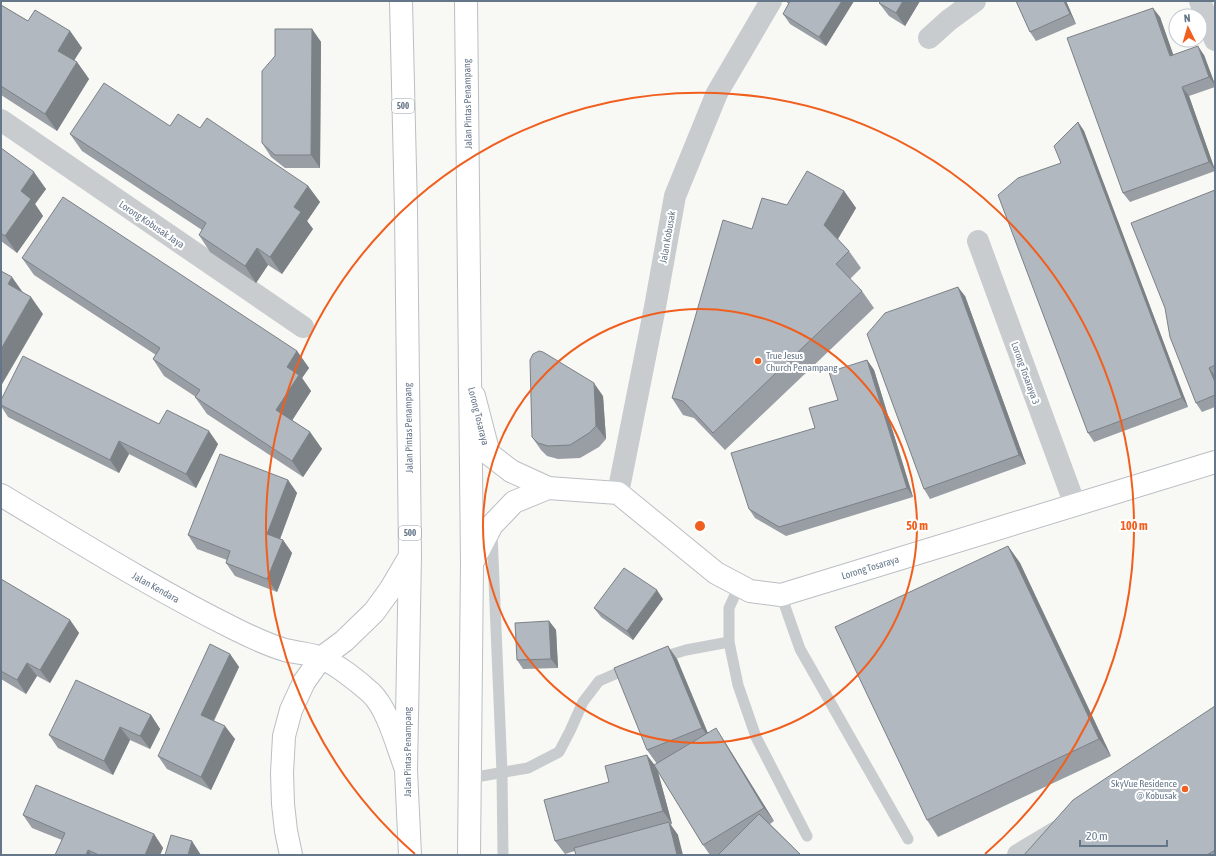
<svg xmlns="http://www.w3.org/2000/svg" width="1216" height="856" font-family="'Asap Condensed',sans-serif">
	<rect width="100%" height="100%" fill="#f8f8f5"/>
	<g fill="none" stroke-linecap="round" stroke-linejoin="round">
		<g stroke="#babfc4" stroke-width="24">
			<g id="secondary">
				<path d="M474,396L489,454L511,471L548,488L618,493L716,573L750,591L781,595L1215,462"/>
				<path d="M1,495C78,541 154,589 235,629C251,637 268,645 285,650C297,653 310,653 321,658C335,663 359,682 371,693C388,709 397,746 406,769"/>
				<path d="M472,563L492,525L514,502L548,488"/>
				<path d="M291,855L286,831L283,804L282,773L284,736L291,710L304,682L321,658L344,641L374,612L390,590L410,556"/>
			</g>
		</g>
		<g stroke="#bbbfc3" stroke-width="24">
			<g id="primary">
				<path d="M401,1L406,211L410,556L406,770L410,855"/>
				<path d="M466,1L472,563L469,855"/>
			</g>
		</g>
		<g stroke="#c8cccf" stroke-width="11">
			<path d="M492,533L502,772L503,855"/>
			<path d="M739,586L729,608V642L738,685L756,737L807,836"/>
			<path d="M781,595L800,649L908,839"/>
			<path d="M660,658L686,650L729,642"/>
			<path d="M470,778L528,768L559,752L570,731L583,702L599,681L629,668"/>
		</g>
		<g stroke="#c8cccf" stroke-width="22">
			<path d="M1200,1L1215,40"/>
			<path d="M929,38L949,20L975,1"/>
			<path d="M1,120L303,327"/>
			<path d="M978,241L1075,505"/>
			<path d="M618,493L655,307L675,196L717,93L771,1"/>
			<path d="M1018,855L1058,831"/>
		</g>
		<use href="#secondary" stroke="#fff" stroke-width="22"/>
		<use href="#primary" stroke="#fff" stroke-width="22"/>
	</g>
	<g fill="#989ea4">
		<path d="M785,1H854L826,46L790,24L783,14L789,4Z"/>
		<path d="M881,1H920L905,26L889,16L879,3Z"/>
		<path d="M1016,1H1066L1076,24L1036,41L1030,32Z"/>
		<path d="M1,5L28,21L70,31L82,48L74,60L77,62L89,79L57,131L1,95Z"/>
		<path d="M1160,17L1173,55H1204L1215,84V87L1189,96L1215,170V171L1130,202L1123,193Z"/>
		<path d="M312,29L321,42L320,168H285L271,157L262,143Z"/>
		<path d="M1078,122L1084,131L1188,407L1094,442L1088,433L1061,163Z"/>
		<path d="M170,126L200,128L308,186L320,202L307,221L313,229L282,274L268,265L256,283L210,252L199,235L202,230L82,151L70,134Z"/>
		<path d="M1,148L46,189L35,204L43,216L17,253L1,241Z"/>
		<path d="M1215,190V407L1202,412L1196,403Z"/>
		<path d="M844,191L856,208L838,239L849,251L861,268L850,279L862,291L874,308L725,450L694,418L683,415L672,398L752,229L787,205Z"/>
		<path d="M22,258L297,351L309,368L302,378L311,391L292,420L310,432L322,449L303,477L207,414L195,397H196L164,376L153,359L156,355L34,275Z"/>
		<path d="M965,296L1026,464L930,499L924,489Z"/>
		<path d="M867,360L874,370L913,497L786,536L755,518L749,509L838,400Z"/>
		<path d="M603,396L606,439L599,447L580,458L558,459L547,456L541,450L532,437Z"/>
		<path d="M1,400L159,424L218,444L196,488L129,454L119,473L8,417L1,406Z"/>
		<path d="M288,480L297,493L280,539L283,540L292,553L277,592L235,576L226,563L227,560L197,549L188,535Z"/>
		<path d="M1008,546L1020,563L1111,756L938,837L927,820Z"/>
		<path d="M1,580L70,620L79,633L50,683L37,676L26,694L1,679Z"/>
		<path d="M663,599L633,640L601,617L594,608Z"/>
		<path d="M549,621L556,630L558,668L523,669L517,660Z"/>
		<path d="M230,654L239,667L214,721L235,739L211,790L167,769L158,756Z"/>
		<path d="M677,659L708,733L725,742L774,821L770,824L801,855H710L703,845L657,769L672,824L670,825L678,835L575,851L565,854L555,841L609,782L655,765L657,764L647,750Z"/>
		<path d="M1215,706V855H1024Z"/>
		<path d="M151,715L160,729L150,749L130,740L113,775L58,748L49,735Z"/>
		<path d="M23,815L154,834L163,848L160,855H55L62,840L32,828Z"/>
	</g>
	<g fill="#7c8186">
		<path d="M842,1H854L826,46L819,37Z"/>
		<path d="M903,1H920L905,26L896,13Z"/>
		<path d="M1064,1H1066L1076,24L1070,14Z"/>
		<path d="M1153,8L1160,17L1177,65L1170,56Z"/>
		<path d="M312,29L321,42L320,168L311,155Z"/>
		<path d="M70,31L82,48L70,67L58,51Z"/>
		<path d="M1198,46L1204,55L1215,85L1209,77Z"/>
		<path d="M77,62L89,79L57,131L45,114Z"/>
		<path d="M1182,87L1189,96L1215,170L1209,162Z"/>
		<path d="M1078,122L1084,131L1188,407L1182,398Z"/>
		<path d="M34,172L46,189L35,204L43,216L17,253L5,236L21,191Z"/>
		<path d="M308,186L320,202L307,221L313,229L282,274L270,257L294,207Z"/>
		<path d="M844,191L856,208L836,242L824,225Z"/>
		<path d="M257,248L268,265L256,283L245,266Z"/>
		<path d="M12,277L24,294L8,284Z"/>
		<path d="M958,287L965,296L1026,464L1019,455Z"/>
		<path d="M31,297L43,314L1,386V349Z"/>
		<path d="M297,351L309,368L302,378L311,391L288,427L276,410L287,367Z"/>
		<path d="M867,360L874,370L913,497L907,488Z"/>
		<path d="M1209,368L1215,376V382Z"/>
		<path d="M594,383L603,396L606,439L596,426Z"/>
		<path d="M209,431L218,444L196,488L186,474Z"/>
		<path d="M310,432L322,449L303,477L292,461Z"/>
		<path d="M119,441L129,454L119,473L110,460Z"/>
		<path d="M288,480L297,493L277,547L267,534Z"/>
		<path d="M283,540L292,553L277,592L267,579Z"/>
		<path d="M1008,546L1020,563L1111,756L1099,739Z"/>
		<path d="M657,590L663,599L633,640L627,631Z"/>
		<path d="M70,620L79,633L50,683L40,670Z"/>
		<path d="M549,621L556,630L558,668L551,659Z"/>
		<path d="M668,646L677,659L711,741L702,728Z"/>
		<path d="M230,654L239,667L210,728L201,715Z"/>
		<path d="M27,663L37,676L26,694L17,680Z"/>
		<path d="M151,715L160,729L150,749L140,736Z"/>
		<path d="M225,726L235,739L211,790L201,777Z"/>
		<path d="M120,727L130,740L113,775L104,761Z"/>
		<path d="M716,728L725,742L774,821L764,808Z"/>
		<path d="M647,755L657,768L672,824L663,811Z"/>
		<path d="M669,822L678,835L683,855H677Z"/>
		<path d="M154,834L163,848L160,855H145Z"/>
		<path d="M192,841L201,855H188Z"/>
		<path d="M88,850L92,855H86Z"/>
	</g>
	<g fill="#b1b8bf" stroke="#7c8186">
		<path d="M790,1H842L819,37L783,14Z"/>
		<path d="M881,1H903L896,13L879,3Z"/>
		<path d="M1016,1H1064L1070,14L1030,32Z"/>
		<path d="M1,5L28,21L35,10L70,31L58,51L77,62L45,114L1,86Z"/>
		<path d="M1153,8L1170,56L1198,46L1209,77L1182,87L1209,162L1123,193L1067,38Z"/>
		<path d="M275,29H312L311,155H275L262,143V71L275,56Z"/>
		<path d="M104,83L170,126L178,114L200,128L207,118L308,186L294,207L301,212L270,257L257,248L245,266L199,235L206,223L70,134Z"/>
		<path d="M1078,122L1182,398L1088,433L998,195L1018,178L1061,163L1054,146Z"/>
		<path d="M1,148L34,172L21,191L31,199L5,236L1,233Z"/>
		<path d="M807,171L844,191L824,225L849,251L836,264L862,291L713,433L683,401L672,398L723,220L752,229L762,198L787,205Z"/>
		<path d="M1215,190V365L1209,368L1215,382V395L1196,403L1170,337L1165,308L1131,223Z"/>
		<path d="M63,197L297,351L287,367L299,375L276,410L310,432L292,461L195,397L200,390L153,359L160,348L22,258Z"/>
		<path d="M1,271L12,277L8,284L31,297L1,349Z"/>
		<path d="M958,287L1019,455L924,489L867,334L885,313Z"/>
		<path d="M539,351L543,352L594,383L596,426L589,433L570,445L548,446L538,443L532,437L530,360L533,354Z"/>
		<path d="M23,356L159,424L167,410L209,431L186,474L119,441L110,460L1,405V400Z"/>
		<path d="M867,360L907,488L779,527L749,509L731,453L815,428L809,408L838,400L829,372Z"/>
		<path d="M220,454L288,480L267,534L283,540L267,579L226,563L230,551L188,535Z"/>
		<path d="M1008,546L1099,739L927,820L835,627Z"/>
		<path d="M624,568L657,590L627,631L594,608Z"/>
		<path d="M1,579L70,620L40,670L27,663L17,680L1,671Z"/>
		<path d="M549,621L551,659L517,660L515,623Z"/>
		<path d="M210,644L230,654L201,715L225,726L201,777L158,756Z"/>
		<path d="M668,646L702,728L647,750L614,668Z"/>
		<path d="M76,680L151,715L140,736L120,727L104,761L49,735Z"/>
		<path d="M1215,706V850L1207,855H1024L1073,800Z"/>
		<path d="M716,728L764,808L703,845L654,765Z"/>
		<path d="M647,755L663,811L555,841L544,800L609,782L605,766Z"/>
		<path d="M36,785L154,834L145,855H99L88,850L86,855H55L65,833L23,815Z"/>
		<path d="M759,814L801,855H718Z"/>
		<path d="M669,822L677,855H576L574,848Z"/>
		<path d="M171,835L192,841L188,855H165Z"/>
	</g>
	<g fill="none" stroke="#f05f1e" stroke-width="2">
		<circle cx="700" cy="526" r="217"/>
		<path d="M415 854A434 434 0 1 1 985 854"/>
	</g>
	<g fill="#f05f1e" stroke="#fff" stroke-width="1.5">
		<circle cx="758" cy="361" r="4"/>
		<circle cx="1185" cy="789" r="4"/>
	</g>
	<g text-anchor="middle" stroke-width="4" stroke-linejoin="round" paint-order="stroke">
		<g fill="#fff" stroke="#939fac" stroke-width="1">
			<rect x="392" y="99" width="22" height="14" rx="3"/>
			<rect x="399" y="526" width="22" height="14" rx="3"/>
		</g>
		<g font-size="9" font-weight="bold" fill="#657689">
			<text x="403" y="109">500</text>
			<text x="410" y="536">500</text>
		</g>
		<g font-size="10" fill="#657689" stroke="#fff">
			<text transform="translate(467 104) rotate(-91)" y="4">Jalan Pintas Penampang</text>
			<text transform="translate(152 224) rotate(34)" y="4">Lorong Kobusak Jaya</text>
			<text transform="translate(667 237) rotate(-80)" y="4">Jalan Kobusak</text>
			<text transform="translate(1026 373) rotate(70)" y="4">Lorong Tosaraya 3</text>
			<text transform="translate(479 416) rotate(76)" y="4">Lorong Tosaraya</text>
			<text transform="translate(408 428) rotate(-91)" y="4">Jalan Pintas Penampang</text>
			<text transform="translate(870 567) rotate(-17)" y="4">Lorong Tosaraya</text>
			<text transform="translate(156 587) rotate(29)" y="4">Jalan Kendara</text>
			<text transform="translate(407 752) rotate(-90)" y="4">Jalan Pintas Penampang</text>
		</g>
		<g font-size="10" fill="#657689" stroke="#fff" text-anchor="start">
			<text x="766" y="359">True Jesus<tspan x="766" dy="12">Church Penampang</tspan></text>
			<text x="1177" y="787" text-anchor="end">SkyVue Residence<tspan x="1177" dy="12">@ Kobusak</tspan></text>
		</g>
	</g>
	<circle cx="700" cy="526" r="6" fill="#f05f1e" stroke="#fff" stroke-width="2"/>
	<g font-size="12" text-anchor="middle" font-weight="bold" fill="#f05f1e" stroke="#fff" stroke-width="4" stroke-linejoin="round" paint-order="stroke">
		<text x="917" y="530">50 m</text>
		<text x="1134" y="530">100 m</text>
	</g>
	<rect width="1216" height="856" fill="none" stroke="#657689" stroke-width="4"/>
	<g transform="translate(1188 28) rotate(355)"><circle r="19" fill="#ffffff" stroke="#c1c8d0"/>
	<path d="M0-3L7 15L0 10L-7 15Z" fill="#f05f1e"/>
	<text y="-6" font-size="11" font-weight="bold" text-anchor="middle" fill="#657689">N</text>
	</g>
	<path d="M1080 840v6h87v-6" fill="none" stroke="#657689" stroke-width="2"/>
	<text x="1086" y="840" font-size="12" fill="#657689" stroke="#ffffff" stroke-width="3" paint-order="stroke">20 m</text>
</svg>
